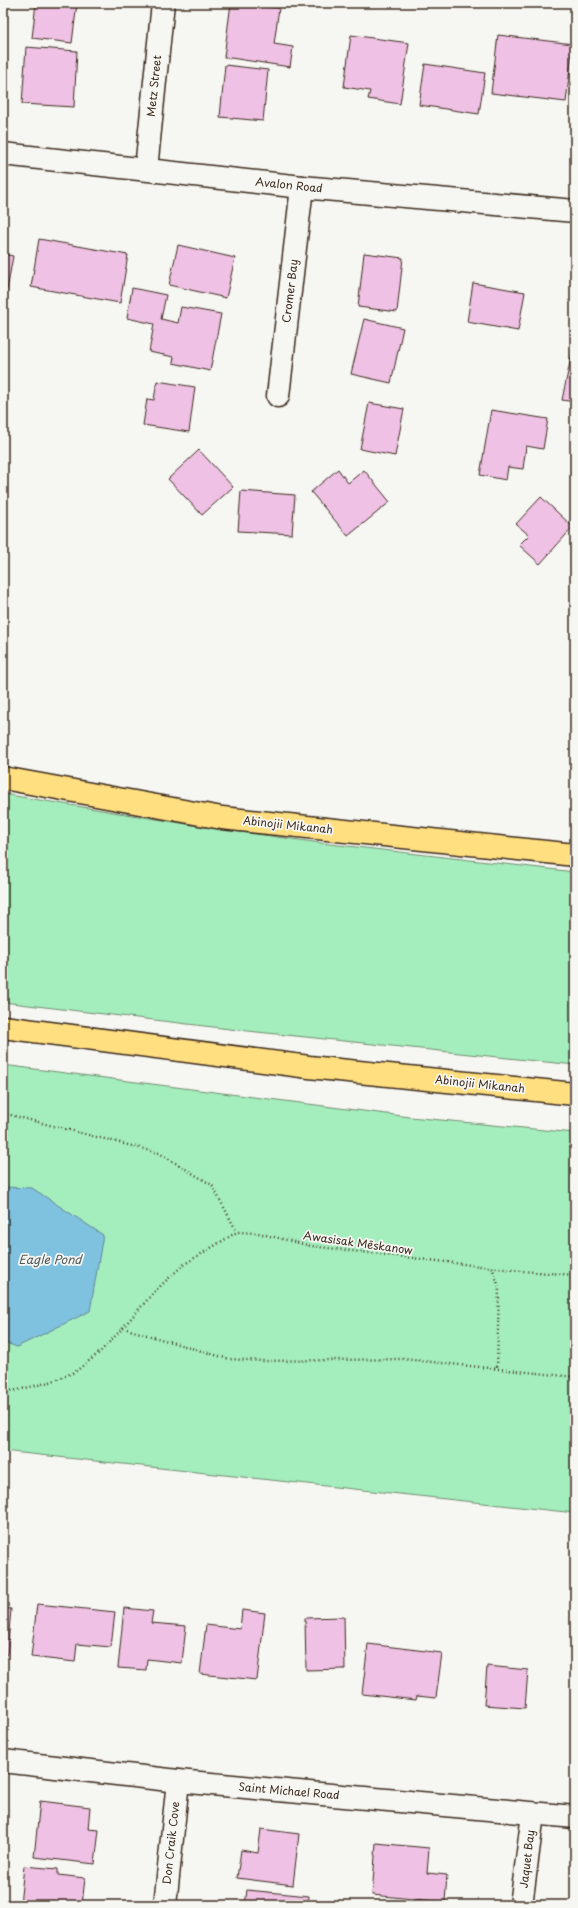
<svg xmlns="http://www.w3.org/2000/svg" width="578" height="1908" font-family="'Playpen Sans',sans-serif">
	<rect width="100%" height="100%" fill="#f6f6f2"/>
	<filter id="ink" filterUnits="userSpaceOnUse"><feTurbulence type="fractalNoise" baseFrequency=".025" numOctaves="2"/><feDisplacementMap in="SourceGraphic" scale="8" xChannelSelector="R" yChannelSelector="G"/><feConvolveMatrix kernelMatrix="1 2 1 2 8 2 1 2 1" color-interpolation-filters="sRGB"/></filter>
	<g filter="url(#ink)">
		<g fill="#a4eebd" stroke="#708c6e">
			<path d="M3,794L211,828L321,843L575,872V1065L238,1030L3,1002Z"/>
			<path d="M3,1065L410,1117L575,1133V1513L3,1451Z"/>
		</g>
		<path fill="#7fc2e0" stroke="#648592" d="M3,1187L32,1188L103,1235L90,1311L17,1347L3,1342Z"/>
		<g fill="#efc1e4" stroke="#3b2a1e">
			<path d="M36,3H77L72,43L32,38Z"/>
			<path d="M231,3L279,8L274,44L293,47L290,67L224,57Z"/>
			<path d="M351,35L409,43L400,104L368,99L370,91L344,87Z"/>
			<path d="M498,35L573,44L566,102L491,93Z"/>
			<path d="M26,47L77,51L74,107L22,104Z"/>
			<path d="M425,64L485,73L479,114L419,105Z"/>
			<path d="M225,65L268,70L263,121L220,117Z"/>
			<path d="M39,239L128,255L120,303L31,287Z"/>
			<path d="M178,245L235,258L226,298L169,285Z"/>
			<path d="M364,253L403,258L397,312L358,307Z"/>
			<path d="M3,254L13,256L6,296L3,295Z"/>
			<path d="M473,283L525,292L518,331L467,322Z"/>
			<path d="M132,288L166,295L161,319L178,323L181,307L221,314L210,371L173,363L174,357L149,352L154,324L127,318Z"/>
			<path d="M364,319L403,328L391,383L351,374Z"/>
			<path d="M573,348L575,349V402L562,400Z"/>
			<path d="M157,381L195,387L189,432L143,425L147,399L154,400Z"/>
			<path d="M369,403L404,409L395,456L360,449Z"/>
			<path d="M491,410L548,419L543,449L526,446L523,469L508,467L506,480L480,475Z"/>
			<path d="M199,450L233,487L202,515L168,479Z"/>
			<path d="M338,469L348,483L364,470L390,502L348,536L311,492Z"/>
			<path d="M241,491L295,495L292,534L238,531Z"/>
			<path d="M541,497L573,527L540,564L519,545L529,535L516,524Z"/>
			<path d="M37,1604L115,1612L111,1647L77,1644L75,1662L31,1657Z"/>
			<path d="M3,1608L11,1609L7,1655L3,1654Z"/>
			<path d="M124,1608L153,1611L151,1623L186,1626L182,1663L147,1659L146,1670L118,1668Z"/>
			<path d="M242,1610L265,1613L257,1680L200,1674L206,1625L240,1629Z"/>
			<path d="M344,1617L345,1669L306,1670L305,1618Z"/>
			<path d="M368,1644L442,1653L436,1698L417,1696L416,1700L362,1694Z"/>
			<path d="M487,1666L528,1670L525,1708L484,1705Z"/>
			<path d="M40,1801L90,1807L88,1829L99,1830L95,1864L34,1857Z"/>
			<path d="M261,1829L299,1834L293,1885L237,1878L241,1850L258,1853Z"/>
			<path d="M376,1843L429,1848L427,1873L447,1875L445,1902L372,1895Z"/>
			<path d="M24,1866L58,1869V1875L85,1878L82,1905H20Z"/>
			<path d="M247,1890L309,1896L308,1905H245Z"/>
		</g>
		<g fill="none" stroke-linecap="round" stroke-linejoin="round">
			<g stroke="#3b2a1e" stroke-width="25">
				<g id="minor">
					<path d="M3,154L302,187L575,211"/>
					<path d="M146,169L163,3"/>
					<path d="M278,396L302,187"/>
					<path d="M3,1761L178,1781L575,1817"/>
					<path d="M165,1905L178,1781"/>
					<path d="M521,1905L533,1814"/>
				</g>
			</g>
			<g stroke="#3b2a1e" stroke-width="25">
				<g id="primary">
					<path d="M3,778L222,818L575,855"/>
					<path d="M3,1027L309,1067L575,1094"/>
				</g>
			</g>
			<g stroke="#3b2a1e" stroke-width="2.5" stroke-dasharray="1 3" stroke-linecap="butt">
				<path d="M3,1113L159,1153L212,1185L237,1232"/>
				<path d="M492,1267L499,1287L497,1369"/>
				<path d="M123,1328L229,1359L262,1361L403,1359L575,1377"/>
				<path d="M3,1391L18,1390L50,1382L75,1372L99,1353L119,1332L155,1291L183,1265L237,1232L258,1233L311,1246L522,1271L575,1275"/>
			</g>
			<use href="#minor" stroke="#f6f6f2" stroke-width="22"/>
			<use href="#primary" stroke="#ffdf80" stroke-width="22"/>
		</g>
	</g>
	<g text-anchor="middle" stroke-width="3.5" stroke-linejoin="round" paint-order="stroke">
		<g font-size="11" fill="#3b2a1e" stroke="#f6f6f2">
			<text transform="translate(154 86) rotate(-84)" y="4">Metz Street</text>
			<text transform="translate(289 185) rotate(6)" y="4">Avalon Road</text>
			<text transform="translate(290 291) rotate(-83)" y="4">Cromer Bay</text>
			<text transform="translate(288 825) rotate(6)" y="4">Abinojii Mikanah</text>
			<text transform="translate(480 1084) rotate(6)" y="4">Abinojii Mikanah</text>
			<text transform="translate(358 1243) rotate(8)" y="4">Awasisak Mēskanow</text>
			<text transform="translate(289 1791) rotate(5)" y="4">Saint Michael Road</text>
			<text transform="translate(171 1843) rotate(-84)" y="4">Don Craik Cove</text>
			<text transform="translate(527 1859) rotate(-83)" y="4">Jaquet Bay</text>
		</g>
		<g font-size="12" font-style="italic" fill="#4f5858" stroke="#f6f6f2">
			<text x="50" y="1264">Eagle Pond</text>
		</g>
	</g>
	<rect width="578" height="1908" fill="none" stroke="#f6f6f2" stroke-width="16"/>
	<rect x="8" y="8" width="562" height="1892" fill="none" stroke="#3b2a1e" stroke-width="1.5" filter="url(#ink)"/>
</svg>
